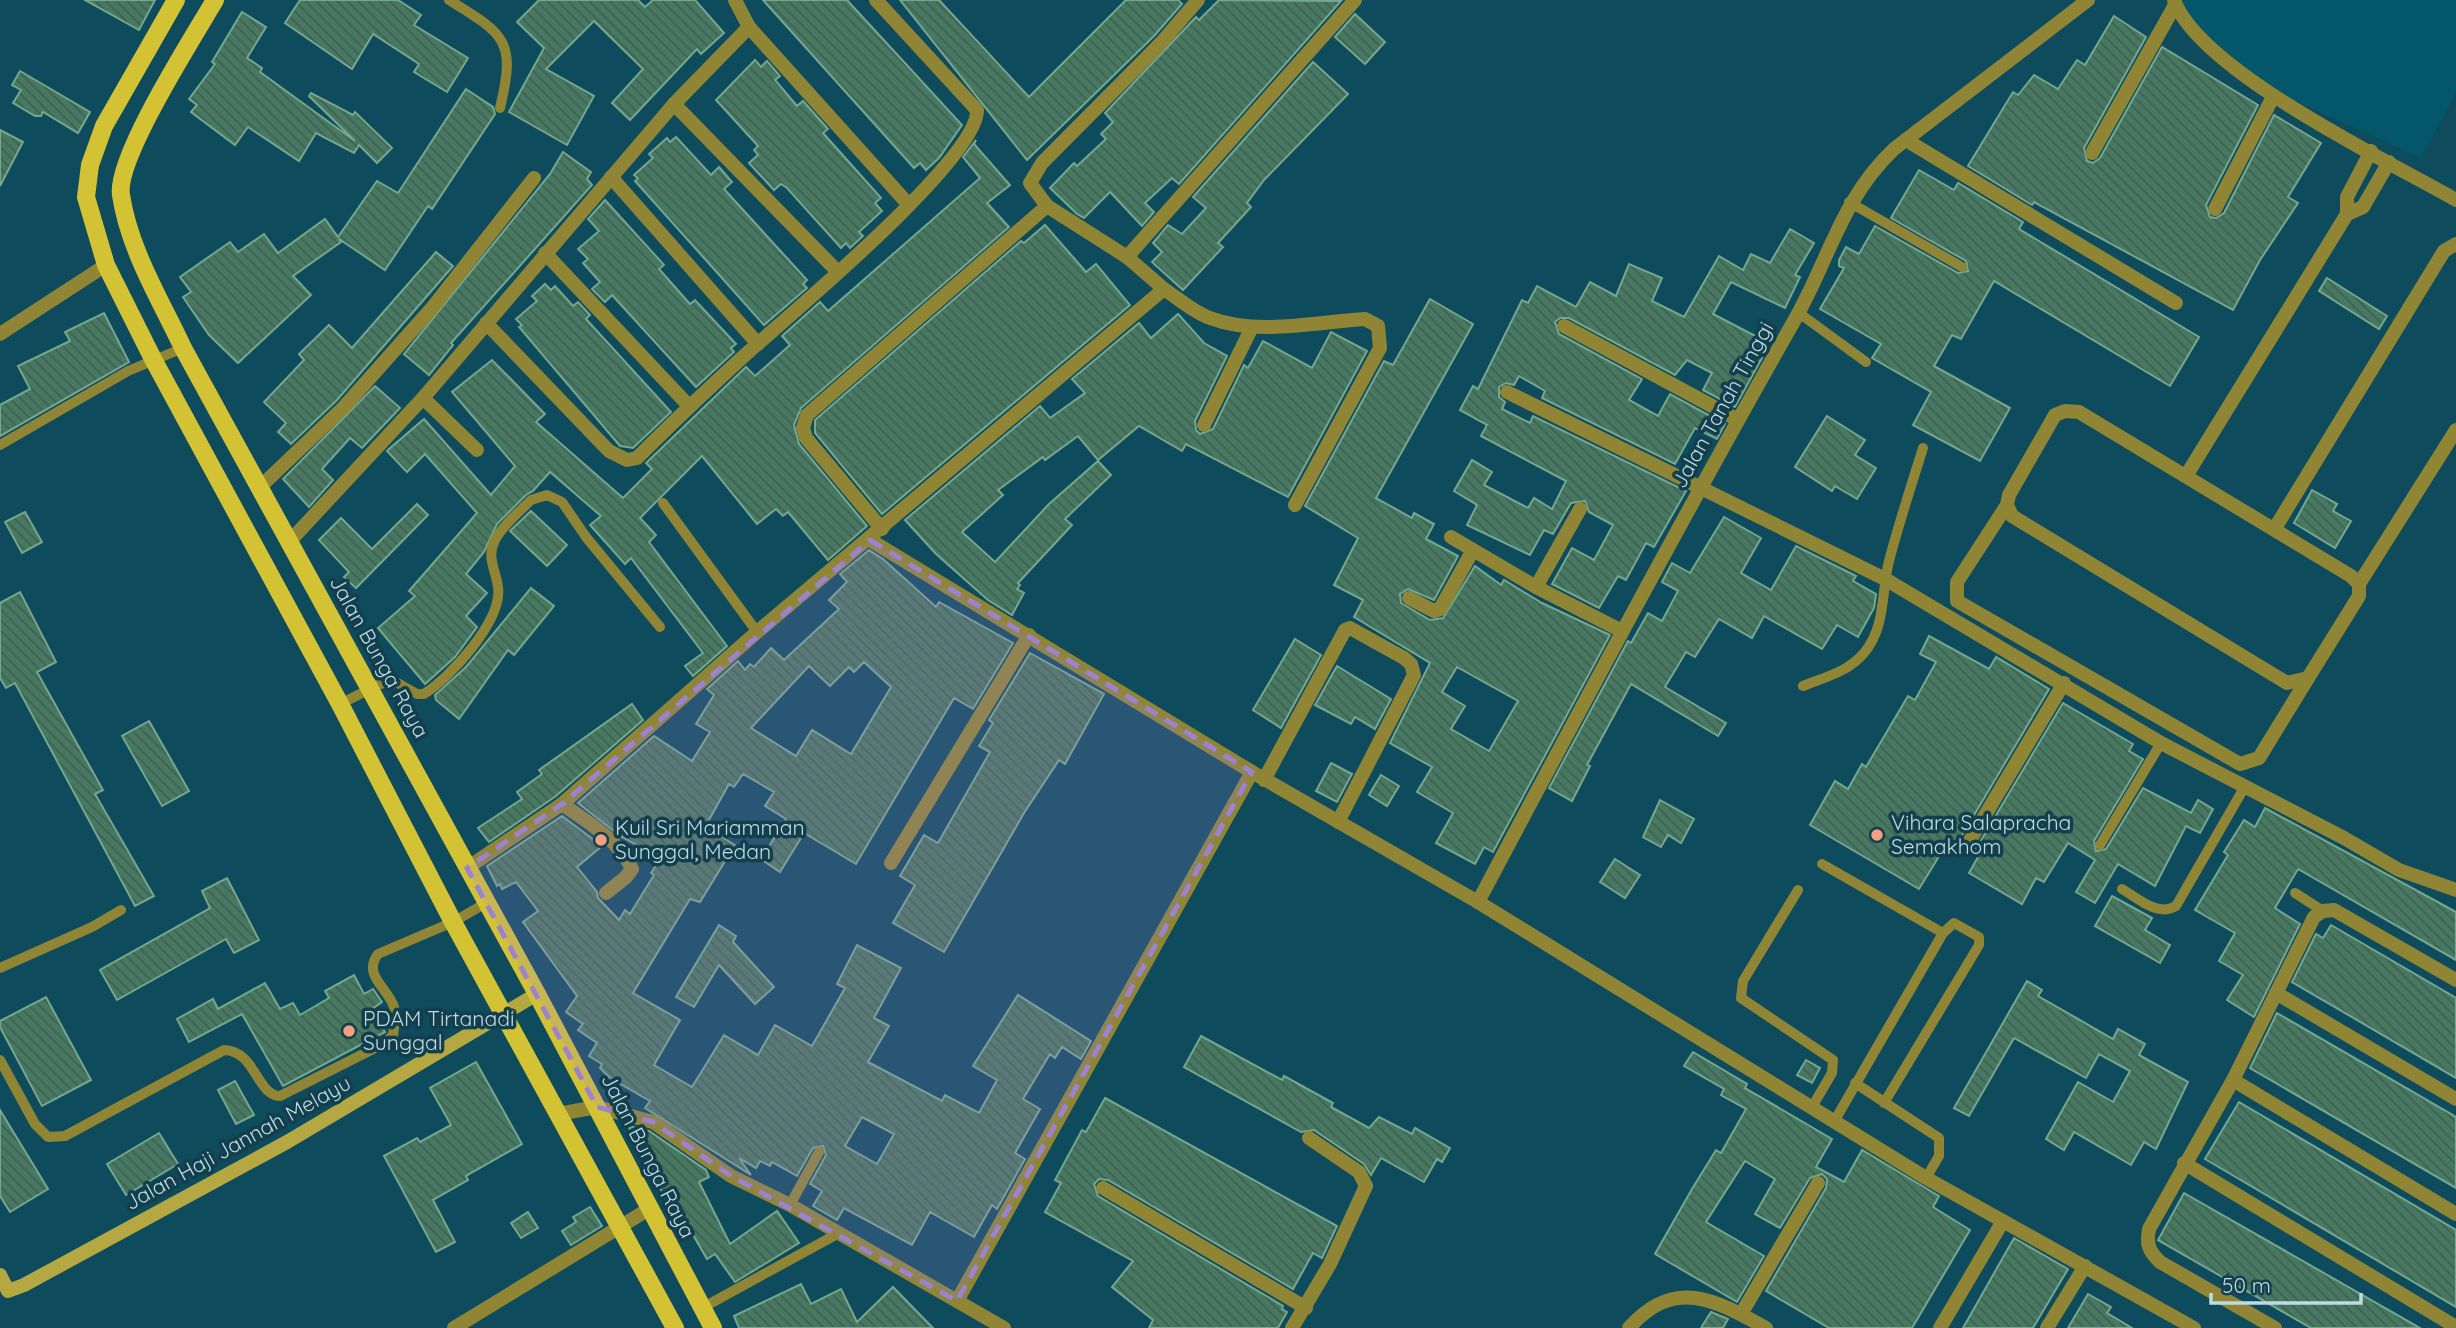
<svg xmlns="http://www.w3.org/2000/svg" width="2456" height="1328" font-family="Quicksand,sans-serif">
	<defs>
		<pattern id="building-back-hatch" width="6" height="6" patternUnits="userSpaceOnUse" patternTransform="scale(1.75)"><rect width="6" height="6" fill="#477861"/><path d="M-1 5l2 2M0 0l6 6M5-1l2 2" fill="none" stroke="#415f54"/></pattern>
	</defs>
	<rect width="100%" height="100%" fill="#0d4b5d"/>
	<path fill="#04566a" d="M2180,0H2456V93L2421,158L2278,93L2205,39Z"/>
	<g fill="url(#building-back-hatch)" stroke="#75a78e" stroke-width="2" fill-rule="evenodd">
		<path d="M85,0H155L139,30Z"/>
		<path d="M300,0H398L421,15L414,25L468,58L447,92L414,72L419,64L373,34L352,69L285,23Z"/>
		<path d="M539,0H638L645,7L653,0H695L724,33L701,54L697,49L630,120L612,103L643,69L594,21L546,69L594,96L567,145L509,112L544,48L517,22Z"/>
		<path d="M763,0H847L962,125L939,158L926,170L920,163L914,168Z"/>
		<path d="M900,0H939L1029,97L1126,0H1178L1182,4L1154,36L1027,160Z"/>
		<path d="M1219,0L1341,1L1179,184L1172,178L1145,203L1154,212L1142,226L1110,192L1084,218L1077,214L1050,188L1074,163L1077,166L1106,139L1101,134L1113,122L1105,113L1196,17L1199,20Z"/>
		<path d="M242,12L266,27L247,58L262,68L260,72L355,141L309,96L311,93L353,115L355,112L392,148L377,163L359,145L354,153L316,133L299,161L248,127L235,145L191,112L197,105L189,99L215,64L212,62Z"/>
		<path d="M1355,14L1385,42L1365,64L1335,37Z"/>
		<path d="M2114,16L2146,37L2084,148L2087,161L2093,163L2100,158L2162,47L2258,105L2206,205L2210,217L2216,218L2224,213L2274,115L2321,143L2288,197L2298,203L2260,260L2233,310L2034,202L2032,205L1968,166L2013,92L2018,95L2034,75L2058,89L2077,60L2085,65Z"/>
		<path d="M755,60L761,67L767,61L780,76L775,80L797,106L803,101L828,129L823,133L881,198L875,203L882,211L859,232L863,236L850,248L846,243L841,248L787,188L781,184L774,190L749,163L758,155L754,150L758,146L716,100Z"/>
		<path d="M1313,62L1348,94L1264,180L1247,203L1251,207L1218,243L1223,247L1183,290L1152,262L1162,252L1153,243L1168,225L1182,234L1206,208L1193,197Z"/>
		<path d="M20,71L90,112L78,133L43,112L41,116H35L13,103L21,90L12,85Z"/>
		<path d="M466,89L493,107L495,114L432,209L428,206L385,270L339,239L341,242L293,276L311,295L238,363L209,335L183,297L191,292L180,277L230,242L238,252L264,234L278,253L325,219L338,237L377,181L398,193Z"/>
		<path d="M0,130L23,142L0,186Z"/>
		<path d="M676,137L711,175L719,167L732,182L724,189L807,280L803,284L807,288L764,325L635,181L638,178L634,175L653,158L649,154L667,138L670,142Z"/>
		<path d="M976,140L974,144L1010,185L987,203L1009,227L801,408L794,425L799,444L867,526L828,560L788,512L783,516L776,509L757,524L702,456L640,518L656,535L649,542L727,646L693,676L685,666L703,653L631,558L625,564L590,525L601,516L550,472L533,491L526,495L497,524L484,552L466,574L487,593L466,616L477,627L455,657L425,684L378,628L415,596L409,591L477,513L425,454L407,472L387,451L389,449L424,419L491,495L515,466L452,392L492,360L545,414L536,422L623,498L652,469L646,463L746,367L755,376L790,345L782,336L820,302L828,311L980,178L963,157Z"/>
		<path d="M563,152L591,172L587,179L592,185L451,343L453,345L429,375L404,354L550,174Z"/>
		<path d="M1919,170L1954,190L1958,183L2023,222L2019,229L2199,337L2170,386L1994,281L1961,339L1952,335L1934,366L2010,408L1980,461L1913,425L1931,392L1872,358L1881,344L1820,309L1844,268L1839,266V260L1846,247L1859,254L1875,226L1958,273L1968,271L1966,261L1891,218Z"/>
		<path d="M605,200L664,265L659,269L690,304L695,300L736,344L731,348L734,352L696,387L612,295L605,302L592,289L600,282L583,263L588,259L578,249L599,231L588,219Z"/>
		<path d="M1045,225L1086,272L1096,264L1130,305L882,514L815,433V420L1021,241L1024,243Z"/>
		<path d="M1790,229L1814,243L1795,275L1800,277L1785,308L1731,282L1713,314L1765,341L1757,355L1762,358L1735,407L1703,390L1712,373L1687,360L1675,375L1569,318H1560L1555,322L1559,334L1642,379L1629,400L1658,416L1670,394L1725,424L1717,439L1695,428L1675,464L1542,398L1545,391L1519,376L1514,385L1506,383L1499,387V397L1505,402L1502,409L1530,423L1533,416L1686,491L1654,547L1646,543L1626,580L1618,576L1599,608L1552,584L1572,548L1594,560L1613,525L1589,512L1585,501L1571,503L1553,534L1544,530L1530,555L1467,525L1477,505L1454,491L1472,460L1492,472L1484,485L1528,508L1534,498L1552,509L1566,481L1481,436L1487,425L1460,410L1473,386L1478,389L1522,300L1528,303L1537,286L1576,307L1590,282L1616,296L1629,264L1662,278L1652,301L1684,317L1719,256L1743,270L1751,254L1770,263Z"/>
		<path d="M436,252L453,266L337,400L291,444L278,432L286,423L264,402L304,360L299,354L329,325L352,348Z"/>
		<path d="M2327,278L2387,316L2379,329L2319,291Z"/>
		<path d="M545,284L551,290L555,286L573,306L578,302L590,315L586,319L671,412L633,448L620,446L519,327L522,325L516,319L537,301L532,296Z"/>
		<path d="M1430,299L1473,324L1376,498L1412,518L1414,513L1434,524L1426,539L1458,556L1434,600L1408,589L1400,594L1401,603L1430,620L1443,618L1475,566L1501,585L1504,580L1542,603L1610,635L1493,852L1484,847L1475,864L1436,843L1453,813L1417,792L1432,767L1390,743L1430,663L1354,617L1363,600L1334,585L1358,538L1305,506L1384,361L1393,365ZM1457,667L1518,701L1489,751L1451,729L1465,706L1442,692Z"/>
		<path d="M104,313L129,362L0,436V405L30,389L18,366L70,341L65,332Z"/>
		<path d="M1178,314L1204,343L1227,356L1195,421L1196,430L1200,434L1213,429L1244,365L1248,368L1263,341L1312,368L1331,332L1367,351L1288,497L1186,444L1182,451L1139,426L1098,460L1078,436L1045,460L1043,457L998,490L1003,495L962,532L995,562L1049,504L1098,461L1111,475L1065,519L1072,525L1018,583L1020,585L1017,589L1024,593L1012,615L988,600L936,554L905,520L1040,406L1050,418L1085,393L1072,379L1139,323L1151,338Z"/>
		<path d="M375,386L400,408L362,448L350,438L322,469L333,480L309,507L283,479Z"/>
		<path d="M1827,416L1865,440L1855,455L1876,468L1857,499L1835,486L1832,491L1795,467Z"/>
		<path d="M2312,490L2337,504L2333,511L2351,521L2335,548L2294,523Z"/>
		<path d="M417,504L428,515L356,588L344,577L349,572L319,540L341,518L372,549Z"/>
		<path d="M531,511L567,545L547,566L510,531Z"/>
		<path d="M25,512L42,542L22,553L5,522Z"/>
		<path d="M1724,517L1761,538L1741,573L1771,590L1796,546L1856,576L1853,581L1876,594L1874,608L1858,637L1837,625L1822,649L1764,616L1752,638L1719,619L1695,657L1686,652L1665,687L1726,723L1718,736L1631,684L1587,765L1590,766L1572,801L1549,788L1628,641L1631,643L1648,613L1662,621L1678,591L1662,582L1672,563L1690,573Z"/>
		<path d="M869,550L883,559L936,607L939,602L1013,643L973,709L954,698L856,864L804,833L780,872L761,859L786,819L765,806L774,792L743,774L734,787L729,784L705,827L735,845L700,902L690,899L633,993L680,1020L654,1065L692,1087L724,1035L758,1055L775,1025L812,1046L845,988L837,984L857,945L901,968L874,1018L889,1026L868,1062L942,1101L945,1095L979,1113L997,1080L973,1066L1018,995L1091,1041L1081,1059L1062,1047L1055,1058L1050,1054L1023,1099L1040,1109L1015,1153L1025,1159L997,1209L992,1205L974,1237L930,1212L912,1245L844,1208L837,1220L813,1206L822,1191L810,1184L826,1155L823,1146L813,1148L797,1176L772,1162L770,1166L760,1161L756,1168L739,1158L751,1175L645,1108L650,1101L610,1078L600,1068L602,1064L589,1056L597,1043L578,1030L583,1024L566,1012L577,996L523,922L538,911L516,882L502,889L500,884L497,886L487,866L562,816L602,846L577,867L597,892L598,898L619,920L625,910L630,914L654,875L651,873L661,858L620,836L578,803L654,736L692,761L710,732L696,724L714,695L707,689L738,661L745,670L750,664L754,667L771,648L784,660L839,609L829,600L847,582L840,574ZM864,662L891,687L851,754L812,730L796,756L751,728L809,666L830,686L849,667L854,672ZM862,1117L894,1134L877,1164L845,1146Z"/>
		<path d="M531,588L554,606L514,655L508,650L459,719L436,700L435,695L466,667Z"/>
		<path d="M20,592L56,662L37,672L103,790L95,794L154,896L135,906L15,683L6,688L0,678V603Z"/>
		<path d="M1929,636L1989,669L1996,657L2049,689L1961,837V847L1949,840L1919,889L1810,825L1835,781L1848,789L1862,764L1866,767L1908,696L1915,700L1936,662L1920,654Z"/>
		<path d="M1295,639L1321,655L1281,728L1253,710Z"/>
		<path d="M1030,653L1104,694L1065,764L1059,760L1024,813L944,952L893,923L915,885L900,876L924,835L938,843L990,752L979,746L993,723L989,720Z"/>
		<path d="M1337,666L1391,699L1375,729L1355,717L1351,724L1315,705Z"/>
		<path d="M2063,703L2133,744L2129,751L2143,759L2094,841L2096,851L2106,849L2143,788L2191,813L2198,800L2213,809L2200,833L2186,826L2155,886L2118,864L2095,903L2076,892L2095,860L2068,843L2044,882L2036,878L2022,904L1969,873L1978,857L1969,852L1977,847Z"/>
		<path d="M632,704L643,720L556,796L489,842L478,828L522,799L517,792L542,774L539,770Z"/>
		<path d="M149,721L189,791L162,806L122,736Z"/>
		<path d="M1331,763L1352,774L1337,802L1316,791Z"/>
		<path d="M1381,775L1399,786L1387,806L1369,795Z"/>
		<path d="M1660,800L1694,819L1681,843L1668,835L1661,847L1643,837Z"/>
		<path d="M2265,808L2456,912V960L2298,869L2275,908L2300,924L2254,1017L2227,1000L2243,975L2219,961L2235,933L2195,910L2228,855L2224,852L2244,820L2255,827Z"/>
		<path d="M1615,859L1640,875L1625,898L1600,882Z"/>
		<path d="M227,878L259,940L234,953L226,939L117,1000L100,970L210,908L202,891Z"/>
		<path d="M2112,896L2152,918L2145,930L2170,945L2160,963L2095,926Z"/>
		<path d="M719,925L736,936L733,942L774,987L755,1004L719,965L694,1007L676,997Z"/>
		<path d="M2331,925L2456,998V1078L2292,982L2316,934L2323,938Z"/>
		<path d="M354,975L364,994L373,989L382,1002L372,1009L385,1032L283,1086L242,1014L189,1042L177,1019L213,999L218,1009L265,983L280,1009L293,1003L300,1015L329,998L325,991Z"/>
		<path d="M2027,981L2042,990L2038,996L2113,1039L2118,1029L2145,1044L2139,1055L2188,1082L2156,1149L2144,1142L2131,1165L2074,1132L2064,1150L2046,1139L2078,1082L2113,1102L2130,1071L2099,1054L2086,1078L2014,1038L1969,1116L1954,1108Z"/>
		<path d="M46,997L91,1080L42,1106L0,1027V1021Z"/>
		<path d="M2277,1013L2456,1117V1188L2250,1068Z"/>
		<path d="M1201,1036L1282,1080L1284,1076L1333,1103L1331,1107L1369,1128L1379,1117L1412,1134L1415,1128L1450,1148L1442,1162L1437,1159L1424,1182L1381,1158L1371,1175L1364,1164L1314,1130L1301,1132L1184,1067Z"/>
		<path d="M1693,1052L1747,1084L1745,1088L1832,1139L1816,1167L1844,1182L1862,1150L1939,1196L1933,1207L1970,1230L1912,1328H1829L1766,1291L1826,1188L1827,1179L1822,1174L1810,1178L1780,1228L1755,1214L1775,1179L1745,1161L1706,1222L1764,1256L1737,1302L1655,1254L1692,1189L1716,1150L1721,1153L1746,1109L1721,1095L1724,1089L1684,1066Z"/>
		<path d="M1806,1060L1820,1068L1812,1083L1797,1075Z"/>
		<path d="M476,1062L522,1144L466,1176L468,1180L433,1200L455,1242L436,1252L384,1156L417,1138L420,1142L451,1125L430,1088Z"/>
		<path d="M235,1081L254,1115L236,1124L218,1090Z"/>
		<path d="M1105,1098L1337,1226L1322,1258L1313,1253L1293,1289L1108,1180L1099,1179L1094,1184L1098,1196L1283,1306L1282,1309L1287,1312L1278,1328H1149L1153,1320L1112,1287L1133,1261L1045,1212L1061,1183L1055,1180L1082,1130L1086,1132Z"/>
		<path d="M2239,1102L2456,1230V1307L2205,1159Z"/>
		<path d="M0,1110L48,1189L10,1212L0,1196Z"/>
		<path d="M633,1127L649,1131L706,1170L709,1177L699,1182L730,1244L777,1211L799,1243L735,1282L715,1254L707,1259L670,1195L665,1198L629,1128Z"/>
		<path d="M159,1133L178,1164L126,1195L107,1164Z"/>
		<path d="M2184,1193L2420,1328H2311L2158,1240Z"/>
		<path d="M590,1207L602,1226L571,1245L562,1231L576,1222L573,1217Z"/>
		<path d="M528,1212L538,1228L521,1238L511,1223Z"/>
		<path d="M2014,1238L2068,1269L2033,1328H1963Z"/>
		<path d="M801,1284L811,1304L841,1289L857,1322L893,1287L933,1328H739L734,1316Z"/>
		<path d="M2088,1294L2111,1307L2107,1313L2132,1328H2068Z"/>
		<path d="M1711,1312L1728,1319L1723,1328H1701Z"/>
	</g>
	<g fill="none" stroke-linecap="round" stroke-linejoin="round">
		<g stroke="#8f8535" stroke-width="10">
			<path d="M449,0C506,35 516,41 500,108"/>
			<path d="M1849,202L1962,267"/>
			<path d="M1799,313L1866,362"/>
			<path d="M0,445L128,371L183,348"/>
			<path d="M663,503L757,632"/>
			<path d="M1803,686C1825,677 1848,672 1864,653C1886,627 1881,593 1889,561C1899,523 1911,486 1923,448"/>
			<path d="M340,704L380,684L394,681L417,694H424C450,678 503,620 498,587C496,570 486,558 495,540C503,525 519,512 531,500L547,495L562,502L586,537L660,627"/>
			<path d="M2100,845L2161,743"/>
			<path d="M1822,864L1943,933"/>
			<path d="M2122,889C2139,899 2158,917 2176,906L2244,788"/>
			<path d="M1798,890L1743,981L1741,998L1833,1060L1832,1073L1812,1107"/>
			<path d="M2295,893L2323,911"/>
			<path d="M0,968L92,927L121,910"/>
			<path d="M0,1060L35,1124L48,1137L65,1136L224,1050C256,1051 256,1095 280,1096L383,1044L393,1035C394,1027 397,1016 394,1007C388,988 362,975 378,954L453,922L486,903"/>
			<path d="M1855,1083L1939,1138V1156L1926,1178"/>
			<path d="M1835,1120L1943,933L1954,923L1979,937V945L1884,1103"/>
			<path d="M790,1205L819,1152"/>
			<path d="M702,1308L839,1233"/>
		</g>
		<g stroke="#8f8535" stroke-width="14">
			<path d="M2174,0C2200,71 2388,161 2456,200"/>
			<path d="M749,27L909,205"/>
			<path d="M674,104L838,272"/>
			<path d="M1906,140L2176,303"/>
			<path d="M2092,153L2175,5"/>
			<path d="M611,177L758,344"/>
			<path d="M2215,209L2273,97"/>
			<path d="M2347,214L2363,207L2389,162"/>
			<path d="M545,253L689,406"/>
			<path d="M1127,257L1355,0"/>
			<path d="M1164,289C1179,299 1193,312 1210,318C1257,336 1316,322 1365,319L1378,326L1380,348L1295,505"/>
			<path d="M486,323L609,451L627,460L637,458C672,423 708,389 745,355C787,317 979,158 977,110L876,0"/>
			<path d="M1564,326L1738,420"/>
			<path d="M0,334L106,265"/>
			<path d="M1507,392L1885,579L2161,743L2344,838L2399,870L2456,890"/>
			<path d="M423,398L477,450"/>
			<path d="M2065,411L2079,412L2351,576L2359,584V596L2308,678L2287,683L2012,516L2007,505L2009,495L2055,415Z"/>
			<path d="M1204,425L1252,327"/>
			<path d="M2186,476L2347,214V197L2371,151"/>
			<path d="M260,487L344,407L432,308L534,178"/>
			<path d="M2007,505L1957,582V601L2240,764L2259,758L2308,678"/>
			<path d="M2275,528L2444,251L2456,244"/>
			<path d="M882,529L806,438L803,428L807,415L1047,206"/>
			<path d="M1451,537L1536,587L1622,631"/>
			<path d="M870,540L1252,772L1478,902L1926,1178L2194,1328"/>
			<path d="M290,541L423,398L674,104L749,27L735,0"/>
			<path d="M2359,584L2456,430"/>
			<path d="M1536,587L1580,509"/>
			<path d="M1409,598L1434,611L1440,609L1473,550"/>
			<path d="M1264,780L1345,630L1350,628L1404,658L1411,664L1414,675L1338,822"/>
			<path d="M562,804C586,821 619,840 632,869L626,877L606,893"/>
			<path d="M1969,842L2064,683"/>
			<path d="M891,863L1029,635"/>
			<path d="M467,868L562,804L757,632L1164,289L1127,257L1047,206L1030,183L1042,163L1161,43L1198,0"/>
			<path d="M1478,902C1581,708 1685,513 1794,321C1829,260 1841,199 1894,149L2088,0"/>
			<path d="M2276,993L2456,1099"/>
			<path d="M2233,1080L2456,1214"/>
			<path d="M558,1114L597,1107L653,1122L731,1176L790,1205L1004,1328"/>
			<path d="M2184,1163L2456,1327"/>
			<path d="M1103,1188L1306,1308"/>
			<path d="M957,1301L1252,772"/>
			<path d="M1741,1314L1818,1183"/>
			<path d="M454,1328L649,1209"/>
			<path d="M1292,1328L1330,1264L1366,1186L1359,1172L1309,1138"/>
			<path d="M1629,1328C1674,1277 1714,1299 1766,1328"/>
			<path d="M1940,1328L2003,1221"/>
			<path d="M2047,1328L2085,1266"/>
			<path d="M2275,1328L2160,1262C2149,1251 2146,1245 2149,1229L2233,1080L2314,917L2323,911L2334,910L2456,980"/>
		</g>
		<path stroke="#b5a842" stroke-width="14" d="M0,1275L8,1291L24,1285L287,1142L537,994"/>
		<g stroke="#d4c235" stroke-width="18">
			<path d="M176,0L104,126L90,165L86,197L106,265L153,359L340,704L453,922L675,1328"/>
			<path d="M215,0C194,36 115,159 121,195C129,249 160,299 183,348L537,994L713,1328"/>
		</g>
	</g>
	<path fill="#9c83d2" fill-opacity="0.2" stroke="#9c83d2" stroke-width="5" stroke-dasharray="14 9" stroke-linejoin="round" d="M870,540L1252,772L957,1301L731,1176L653,1122L597,1107L467,868L562,804Z"/>
	<g fill="#f2a080" stroke="#133f4d" stroke-width="2.5">
		<circle cx="1877" cy="835" r="7"/>
		<circle cx="601" cy="840" r="7"/>
		<circle cx="349" cy="1031" r="7"/>
	</g>
	<g text-anchor="middle" stroke-width="7" stroke-linejoin="round" paint-order="stroke">
		<g font-size="21" fill="#bedae5" stroke="#133f4d">
			<text transform="translate(1723 405) rotate(-61)" y="7">Jalan Tanah Tinggi</text>
			<text transform="translate(379 657) rotate(61)" y="7">Jalan Bunga Raya</text>
			<text transform="translate(238 1143) rotate(-29)" y="7">Jalan Haji Jannah Melayu</text>
			<text transform="translate(648 1156) rotate(63)" y="7">Jalan Bunga Raya</text>
		</g>
		<g font-size="21" fill="#bedae5" stroke="#133f4d" text-anchor="start">
			<text x="1891" y="830">Vihara Salapracha<tspan x="1891" dy="24">Semakhom</tspan></text>
			<text x="615" y="835">Kuil Sri Mariamman<tspan x="615" dy="24">Sunggal, Medan</tspan></text>
			<text x="363" y="1026">PDAM Tirtanadi<tspan x="363" dy="24">Sunggal</tspan></text>
		</g>
	</g>
	<path d="M2211 1293v10h150v-10" fill="none" stroke="#bedae5" stroke-width="3.5"/>
	<text x="2222" y="1293" font-size="21" fill="#bedae5" stroke="#133f4d" stroke-width="5" paint-order="stroke">50 m</text>
</svg>
